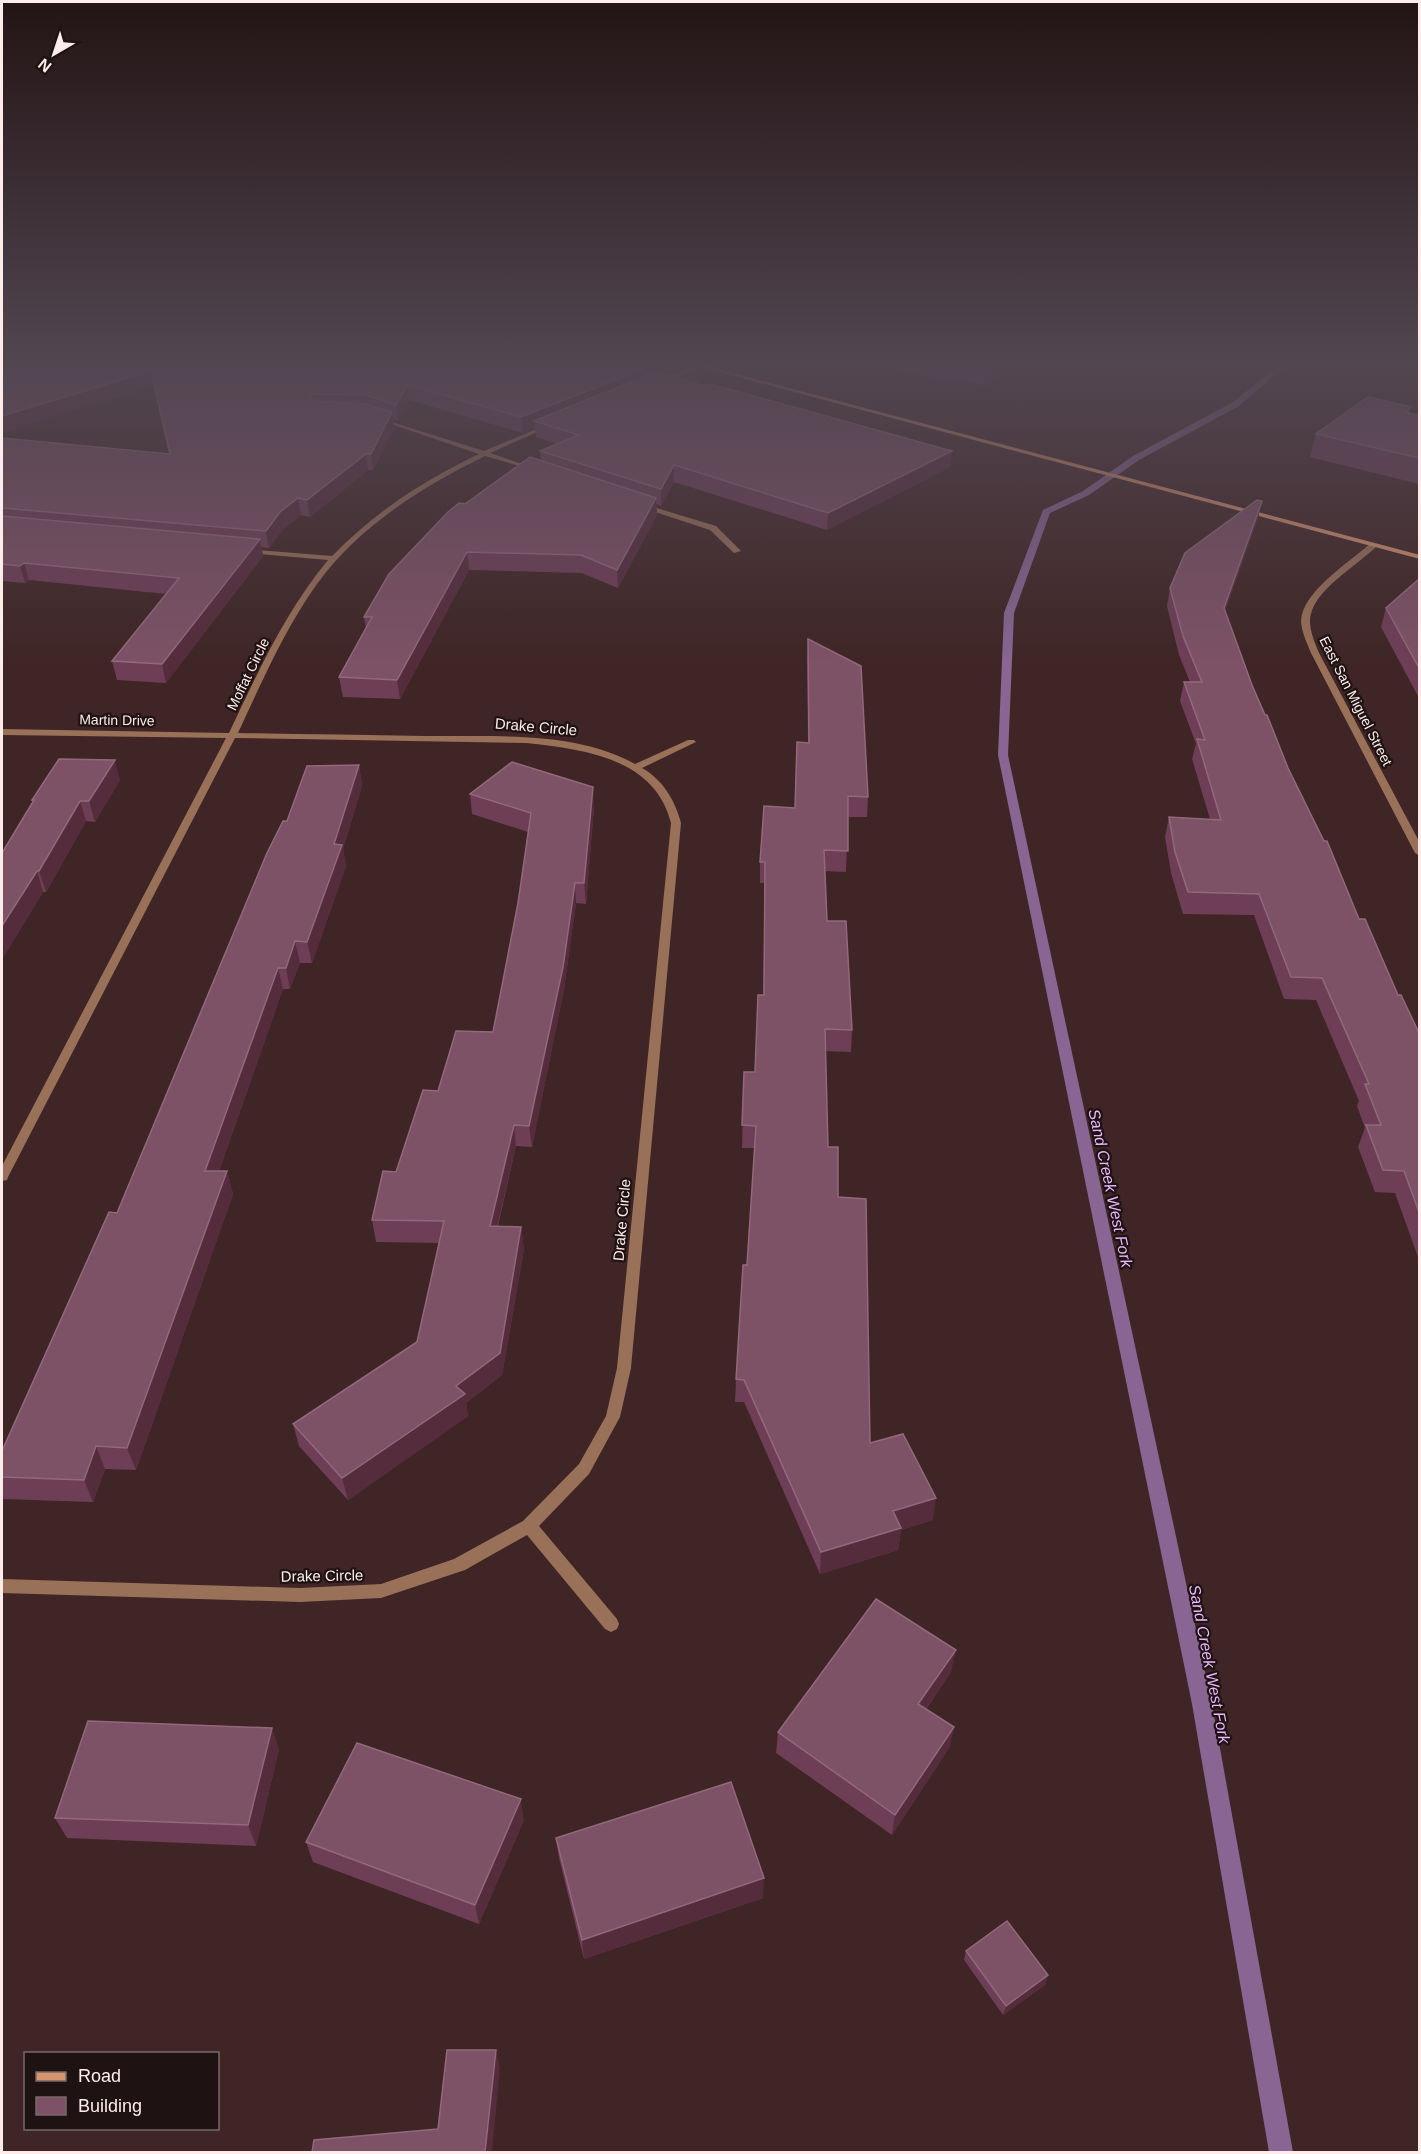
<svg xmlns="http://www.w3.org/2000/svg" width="1421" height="2154" font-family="Arial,sans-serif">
	<rect width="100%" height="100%" fill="#3f2525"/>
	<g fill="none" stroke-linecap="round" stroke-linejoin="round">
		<path fill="#886593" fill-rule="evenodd" d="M1283,362H1290L1239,406L1139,460L1089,495L1050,513L1014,613L1008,755L1212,1704L1293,2152H1269L1192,1704L998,755L1004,613L1043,510L1083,491L1133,456L1233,402Z"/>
		<g fill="#997058" fill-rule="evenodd">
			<path d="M698,365L703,366L661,383L656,382Z"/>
			<path d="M379,418L484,451L546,425L551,426L490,453L537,469V471L485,456C422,487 359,526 317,584C284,630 262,682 238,733C300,734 362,735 425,736C492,737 575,730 635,764L688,740H694L696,742L642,768C663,780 675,800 681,823L631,1368L620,1417L589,1474L539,1526L617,1619L619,1624L617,1629L611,1632L605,1629L527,1535L465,1570L381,1598L300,1602L2,1593V1579L300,1588L381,1584L454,1559L523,1521L579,1464L606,1416L617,1368L671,823C655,758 583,749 526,743L235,738L8,1177L7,1180L2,1181V1166L226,738L2,735V729L229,733C258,672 285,612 328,560L248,553H245V549L332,556C375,512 424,480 479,454L379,420Z"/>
			<path d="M640,503L716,526L741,551L734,553L710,530L640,507Z"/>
			<path d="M1371,543L1378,545C1359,565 1310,591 1310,621C1310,632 1315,643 1319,653L1420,843V856L1415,853L1311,653C1307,643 1302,633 1301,622C1301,592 1351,561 1371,543Z"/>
		</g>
		<path fill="#d6946e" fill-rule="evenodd" d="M682,362H691L1420,555V559Z"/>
	</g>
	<g fill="#6e3e56">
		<path d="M2,362L644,377L952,451L950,467L827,530L674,482L661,506L656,504L657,515L618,588L582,573L469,570L400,699L343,697L339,677L366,629L364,617L465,504L541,460L540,451L557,444L536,437L535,428L523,433L409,400L398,421L393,419L394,428L373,470H368L310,517L301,515L283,529L269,548L261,547L263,556L166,683L117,680L112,661L166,594L29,580L25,583L2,581V438L169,454L154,386Z"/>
		<path d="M868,362H1032L984,386L956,379L949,382Z"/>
		<path d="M1411,407L1409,413L1419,415V484L1310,457L1316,434Z"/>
		<path d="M1262,501L1258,518L1225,611L1252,685L1288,768L1359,919L1398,995L1419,1033V1260L1395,1193L1375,1192L1358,1147L1365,1128L1357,1106L1359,1101L1316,1000L1284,999L1254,915L1183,914L1171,873L1165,837L1169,817L1210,819L1192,759L1196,744L1180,701L1184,682H1190L1179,655L1167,606L1170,588Z"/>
		<path d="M1419,579V698L1381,627L1386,608Z"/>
		<path d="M808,639L868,797L867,817H848L846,872L825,871L827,921L852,1030L851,1052L825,1051L828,1147L838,1197L870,1443L933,1520L901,1530L898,1550L820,1574L744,1402H735L736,1379L747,1265L755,1148H742L744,1072H755L763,995L765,883H760V862L795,808L808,743L807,658Z"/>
		<path d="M359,765L362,786L343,849L346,866L312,963H300L290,989H283L219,1171H227L233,1194L136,1470L105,1469L93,1502L2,1499V1451L117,1213L287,821Z"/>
		<path d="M120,780L95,822L86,821L46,892H43L2,959V853L33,803L32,800Z"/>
		<path d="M470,794L594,807L586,904L576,903L564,989L532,1147L516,1146L498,1226L521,1227L524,1249L502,1375L466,1403L468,1416L348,1500L299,1446L293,1424L417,1342L440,1243L376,1242L372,1220L438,1091L493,1032L518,903L528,832L472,814Z"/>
		<path d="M951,1672L926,1709L954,1727L949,1748L892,1835L776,1753L778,1732Z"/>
		<path d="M279,1749L256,1846L67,1838L55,1818Z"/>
		<path d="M524,1820L479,1924L313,1862L306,1842Z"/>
		<path d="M556,1838L763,1898L584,1959L559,1858Z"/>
		<path d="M966,1951L1048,1975L1045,1985L1003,2015L964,1960Z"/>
	</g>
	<g fill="#552c3c">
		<path d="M14,362H68L2,382V366Z"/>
		<path d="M951,362H958L956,379L949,382Z"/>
		<path d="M989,362H1032L984,386L986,363Z"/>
		<path d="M644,369V384L534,421L535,428L523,433L521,417Z"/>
		<path d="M151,371L154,386L2,433V416Z"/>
		<path d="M407,385L409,400L398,421L396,405Z"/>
		<path d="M392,412L394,428L373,470L371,454Z"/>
		<path d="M952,451L950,467L827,530L828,513Z"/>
		<path d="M366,454L368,470L310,517L307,500Z"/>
		<path d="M674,465V482L661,506V489Z"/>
		<path d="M298,498L301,515L283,529L269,548L266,531L280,512Z"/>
		<path d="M656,498L657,515L618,588L617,570Z"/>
		<path d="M1262,501L1258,518L1220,626L1224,608Z"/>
		<path d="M260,539L263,556L166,683L162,664Z"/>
		<path d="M467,552L469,570L400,699L397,680Z"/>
		<path d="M24,563L29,580L25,583L20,566Z"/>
		<path d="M115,760L120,780L95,822L89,801Z"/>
		<path d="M359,765L362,786L343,849L346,866L312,963L307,942L334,844Z"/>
		<path d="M593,787L594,807L586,904L584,883Z"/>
		<path d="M80,801L86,821L46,892L39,871Z"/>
		<path d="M37,871L43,892L2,959V926Z"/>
		<path d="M575,883L576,903L564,989L532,1147L529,1126Z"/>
		<path d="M295,941L300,963L290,989L286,968Z"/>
		<path d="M278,968L283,989L211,1193L205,1171Z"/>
		<path d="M514,1125L516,1146L492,1248L490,1226Z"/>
		<path d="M227,1171L233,1194L136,1470L127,1448Z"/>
		<path d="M521,1227L524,1249L502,1375L466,1403L468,1416L348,1500L342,1478L456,1386Z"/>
		<path d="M96,1446L105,1469L93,1502L84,1480Z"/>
		<path d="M936,1498L933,1520L901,1530L898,1550L820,1574L821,1552L893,1511Z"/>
		<path d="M956,1650L951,1672L914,1725L918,1704Z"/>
		<path d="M954,1727L949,1748L892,1835L895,1815Z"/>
		<path d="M272,1728L279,1749L256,1846L248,1825Z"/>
		<path d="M521,1799L524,1820L479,1924L475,1905Z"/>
		<path d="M764,1878L763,1898L584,1959L582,1940Z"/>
		<path d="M1048,1975L1045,1985L1003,2015L1006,2006Z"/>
		<path d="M496,2050L500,2068L492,2152H485Z"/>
	</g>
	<g fill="#7d5166" stroke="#92697b" stroke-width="1.5">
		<path d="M2,362H14L2,366Z"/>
		<path d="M39,362H618L644,369L521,417L407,385L396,405L366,395L311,394L310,398L314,401L364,404L392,412L371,454H366L307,500L298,498L280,512L266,531L2,508V438L170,454L151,371L2,416V373Z"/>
		<path d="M656,372L706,386L711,384L952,451L828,513L674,465L661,489L540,451L579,435L534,421Z"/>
		<path d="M1368,397L1411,407L1405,412L1419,415V458L1316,434Z"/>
		<path d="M530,457L656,498L617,570L581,555L467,552L397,680L339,677L372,617H364L389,574L448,512L459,503L465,504Z"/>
		<path d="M1257,500L1262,501L1224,608L1252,685L1265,715H1267L1288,768L1324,841H1327L1359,919H1365L1398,995H1401L1419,1033V1212L1404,1171L1383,1170L1366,1125H1381L1365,1084H1369L1322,978L1291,977L1259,894L1188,892L1175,852L1169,817L1221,820L1197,739L1205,740L1184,682H1202L1183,636L1170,588L1185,553Z"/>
		<path d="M2,516L260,539L162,664L112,661L179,578L24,563L20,566L2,564Z"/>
		<path d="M1419,579V668L1386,608Z"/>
		<path d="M808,639L861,666L868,797L848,796V851L824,850L827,921H846L852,1030L825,1029L828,1147H838V1197L866,1199L870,1443L903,1434L936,1498L893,1511L901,1528L821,1552L744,1380L736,1379L743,1265H747L756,1126L742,1125L744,1072H755L758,995H764L765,862H760L764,806L795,808L797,742L809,743Z"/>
		<path d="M59,759L115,760L89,801H80L39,871H37L2,926V853L34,800H32Z"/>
		<path d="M512,762L593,787L584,883H575L563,967L529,1126L514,1125L490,1226L521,1227L500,1353L456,1386L465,1394L342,1478L293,1424L417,1342L444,1221L372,1220L383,1171L396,1172L423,1090L438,1091L456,1031L493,1032L518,903L531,813L470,794Z"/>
		<path d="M359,765L334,844L342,845L307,942L295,941L286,968H278L205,1171H227L127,1448L96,1446L84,1480L2,1477V1451L109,1212L117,1213L267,853L283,821H287L307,766Z"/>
		<path d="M876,1599L956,1650L918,1704L954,1727L895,1815L778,1732Z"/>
		<path d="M88,1721L272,1728L248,1825L55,1818Z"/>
		<path d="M357,1743L521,1799L475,1905L306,1842Z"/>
		<path d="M731,1782L764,1878L582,1940L556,1838Z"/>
		<path d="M1007,1921L1048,1975L1006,2006L966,1951Z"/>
		<path d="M447,2050H496L485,2152H312L314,2140L438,2129Z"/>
	</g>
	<linearGradient id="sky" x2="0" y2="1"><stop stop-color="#231414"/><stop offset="0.55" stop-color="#524651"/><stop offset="1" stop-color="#524651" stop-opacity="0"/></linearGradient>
	<rect width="1421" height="663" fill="url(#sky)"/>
	<g text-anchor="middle" stroke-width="4.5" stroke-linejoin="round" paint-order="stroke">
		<g font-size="14" fill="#feeceb" stroke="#1e1212">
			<text transform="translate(248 674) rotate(-64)" y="5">Moffat Circle</text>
			<text transform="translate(1356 701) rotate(63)" y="5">East San Miguel Street</text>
			<text transform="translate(117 720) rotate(1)" y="5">Martin Drive</text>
		</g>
		<g font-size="15" fill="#feeceb" stroke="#1e1212">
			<text transform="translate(536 727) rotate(5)" y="5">Drake Circle</text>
			<text transform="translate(622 1220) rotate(-85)" y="5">Drake Circle</text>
			<text transform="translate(322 1576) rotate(-1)" y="5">Drake Circle</text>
		</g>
		<g font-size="16" font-style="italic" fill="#ebb6fc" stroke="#1e1212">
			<text transform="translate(1111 1188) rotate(78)" y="6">Sand Creek West Fork</text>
			<text transform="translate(1210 1664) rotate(79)" y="6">Sand Creek West Fork</text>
		</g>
	</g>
	<rect width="1421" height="2154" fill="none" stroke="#feeceb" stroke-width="6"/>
	<rect x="24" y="2052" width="195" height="78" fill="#1e1212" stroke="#786969" stroke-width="1.5"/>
	<rect x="36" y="2072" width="30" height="9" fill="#d6946e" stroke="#786969" stroke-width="1.5"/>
	<text x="78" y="2082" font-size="18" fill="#feeceb">Road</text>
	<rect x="36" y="2097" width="30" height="18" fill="#7d5166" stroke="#786969" stroke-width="1.5"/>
	<text x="78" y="2112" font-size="18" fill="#feeceb">Building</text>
	<g transform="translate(54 54) rotate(219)" stroke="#1e1212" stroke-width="4.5" paint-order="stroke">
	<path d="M0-4.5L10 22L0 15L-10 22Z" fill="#feeceb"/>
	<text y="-9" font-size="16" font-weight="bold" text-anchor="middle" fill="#feeceb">N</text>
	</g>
</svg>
